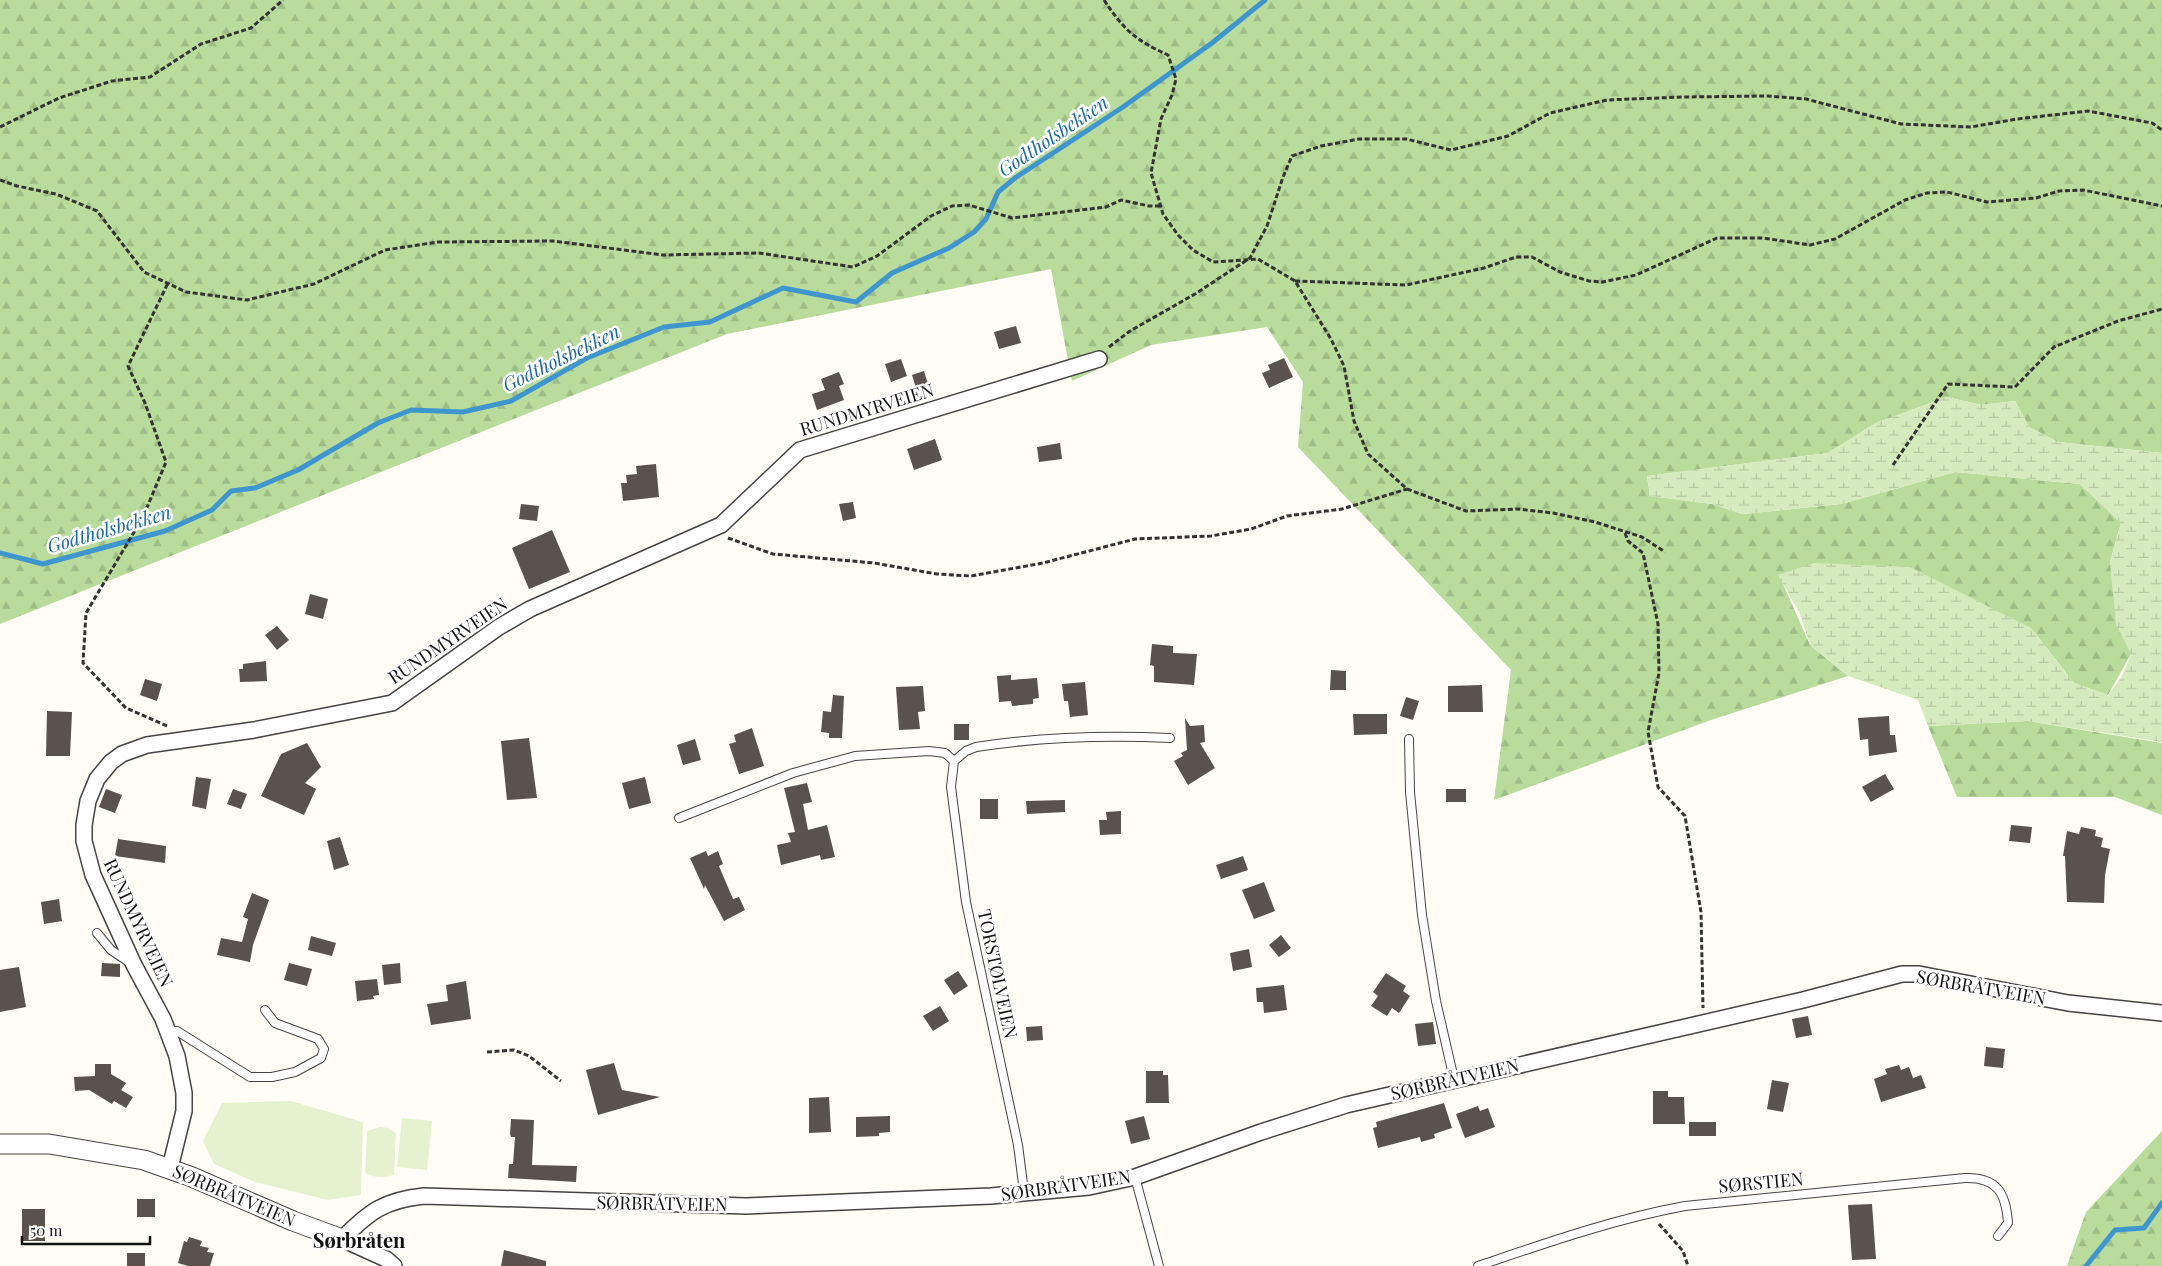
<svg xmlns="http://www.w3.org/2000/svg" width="2162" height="1266" font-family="'Playfair Display',serif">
	<defs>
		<pattern id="forest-firs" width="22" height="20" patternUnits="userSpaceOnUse" patternTransform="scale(1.25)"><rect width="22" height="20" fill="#b9dc9c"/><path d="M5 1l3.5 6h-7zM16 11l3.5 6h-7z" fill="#9ebc85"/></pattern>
		<pattern id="wetland-marsh" width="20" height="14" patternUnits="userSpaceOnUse" patternTransform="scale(1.25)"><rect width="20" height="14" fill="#d5ebbd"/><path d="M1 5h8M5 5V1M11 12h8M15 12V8" fill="none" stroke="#b6c8a1"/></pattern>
	</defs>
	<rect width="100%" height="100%" fill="#fffdf5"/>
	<g fill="url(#forest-firs)">
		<path d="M0,0H2162V453L2058,442L2029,427L2015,401L1981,405L1947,397L1876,423L1828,453L1647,476L1650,496L1712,504L1743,514L1841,504L1955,472L2080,484L2121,523L2110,562L2131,654L2108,695L2074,683L2031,628L1779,575L1810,645L1848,676L1711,720L1494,800L1511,670L1298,447L1303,382L1267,327L1151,345L1072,381L1051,269L727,334L0,624Z"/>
		<path d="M2028,721L2162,743V815L2115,797H1957L1928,726Z"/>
		<path d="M2162,1131V1266H2067L2086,1212Z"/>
	</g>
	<path fill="url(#wetland-marsh)" d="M1947,397L1981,405L2015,401L2029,427L2058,442L2162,453V742L2028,721L1928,726L1918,700L1848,676L1810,645L1800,614L1778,575L1814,563L1910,567L2031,628L2074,683L2108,695L2122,676L2131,654L2116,624L2110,562L2121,523L2080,484L1955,472L1841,504L1743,514L1712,504L1650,496L1647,476L1828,453L1876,423Z"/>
	<g fill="#e6f2cf">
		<path d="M291,1101L363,1122L361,1195L328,1200L255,1182L214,1164L203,1141L222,1103Z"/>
		<path d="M402,1118L432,1121L427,1170L397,1167Z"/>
		<path d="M380,1127L388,1128L396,1133L394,1175C382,1178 375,1178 365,1173L367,1131Z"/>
	</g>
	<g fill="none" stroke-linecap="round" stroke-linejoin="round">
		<g stroke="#3f96cf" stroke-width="5">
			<path d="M0,553L43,564L165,531L212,510L231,491L255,488L298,470L378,423L411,410L463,412L511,401L587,358L664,327L710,322L783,288L856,302L892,273L949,248L974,232L986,219L998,192L1015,178L1123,107L1212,43L1265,0"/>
			<path d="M2086,1266L2115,1230L2144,1228L2162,1203"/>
		</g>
	</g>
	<g fill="#5a524d">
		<path d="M1016,326L1021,343L999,349L994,332Z"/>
		<path d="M1284,358L1293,377L1269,388L1262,373L1270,370L1268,365Z"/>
		<path d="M901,359L907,376L891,382L885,364Z"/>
		<path d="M924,371L928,384L916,388L912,375Z"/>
		<path d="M839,372L844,384L839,386L844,400L817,410L812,394L825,390L821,379Z"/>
		<path d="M935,439L942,460L914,470L907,449Z"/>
		<path d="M1060,443L1062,459L1039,462L1037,447Z"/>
		<path d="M656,464L659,497L623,501L621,483H627L626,475L637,474L636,466Z"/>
		<path d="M853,502L856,518L843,521L839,504Z"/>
		<path d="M521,504L539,506L537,521L519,519Z"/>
		<path d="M552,530L570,572L529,589L512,548Z"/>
		<path d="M310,594L328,599L323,619L305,614Z"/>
		<path d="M277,626L289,640L277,650L265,635Z"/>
		<path d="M1152,644L1173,646V653L1197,654L1194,685L1154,682V666L1150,665Z"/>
		<path d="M266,661L267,681L240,682L239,669H243V664Z"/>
		<path d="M1331,670L1346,671V690H1330Z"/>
		<path d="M1011,675V680L1037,678L1039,698L1033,699V704L1012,706L1011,701L999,702L997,676Z"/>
		<path d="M145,679L162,684L157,701L140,695Z"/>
		<path d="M1085,682L1088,715L1070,717L1068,701H1064L1062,684Z"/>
		<path d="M1482,685L1483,712H1448V686Z"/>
		<path d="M923,686L925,711L918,712L920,729L899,730L896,687Z"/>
		<path d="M833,695L844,696L842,738H829V733L821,732L823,711L831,712Z"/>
		<path d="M1406,697L1419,701L1413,720L1400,716Z"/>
		<path d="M47,711L72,712L70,756H46Z"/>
		<path d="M1353,714H1387V734L1354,735Z"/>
		<path d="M1889,716L1890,735H1895L1897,752L1869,756L1868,739L1860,740L1858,718Z"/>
		<path d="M1185,718L1190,726L1204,725L1205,742L1200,743L1215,768L1188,785L1174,761L1183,756L1181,753L1187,750Z"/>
		<rect x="954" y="724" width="15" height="16"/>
		<path d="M752,728L764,766L739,774L729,744L736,742L734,735Z"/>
		<path d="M529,738L537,798L507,800L501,741Z"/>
		<path d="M695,739L701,760L683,765L677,745Z"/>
		<path d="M307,743L321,767L305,783L316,789L304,815L261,796L281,754Z"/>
		<path d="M1885,774L1894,789L1871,802L1862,787Z"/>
		<path d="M196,777L211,779L206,809L192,806Z"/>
		<path d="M645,777L651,803L629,809L622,783Z"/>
		<path d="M807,783L812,802L803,804L808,830L827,825L835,857L821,860L820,855L781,865L777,845L791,842L788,833L795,832L784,788Z"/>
		<path d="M106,789L122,795L115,813L99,807Z"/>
		<path d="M233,789L247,794L241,809L227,804Z"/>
		<rect x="1446" y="789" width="20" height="13"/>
		<rect x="980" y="799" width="18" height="20"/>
		<path d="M1065,800V812L1027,814L1026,801Z"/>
		<path d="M1121,811V834L1100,835L1099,820H1107L1106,812Z"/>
		<path d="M2011,825L2032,827L2030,843L2009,841Z"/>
		<path d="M2081,827L2096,830L2095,836L2103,838L2101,847L2110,849L2105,875L2104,903L2067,902L2065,856H2063L2067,831L2079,834Z"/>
		<path d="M340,837L349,865L334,870L327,841Z"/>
		<path d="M118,839L166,846L165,863L115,856Z"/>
		<path d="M706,851L708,856L718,851L723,864L719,866L733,899L739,897L745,910L724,921L705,885L704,889L690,858Z"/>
		<path d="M1243,856L1248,870L1221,879L1216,865Z"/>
		<path d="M1264,882L1275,911L1254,919L1242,890Z"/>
		<path d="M252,893L269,900L253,945L250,962L217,955L221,938L242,942L248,919L243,917Z"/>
		<path d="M59,899L62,921L44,924L41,902Z"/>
		<path d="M1281,935L1291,948L1279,957L1269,945Z"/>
		<path d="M311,936L336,943L332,956L308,950Z"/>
		<path d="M1249,949L1252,967L1233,971L1230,953Z"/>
		<path d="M102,963L120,964V977L101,976Z"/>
		<path d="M289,963L312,969L307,986L284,980Z"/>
		<path d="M400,963L401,983L384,985L382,965Z"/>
		<path d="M19,967L26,1007L0,1012V970Z"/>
		<path d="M958,971L968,986L954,995L944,980Z"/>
		<path d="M1386,973L1406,986L1403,991L1410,996L1399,1013L1392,1008L1387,1016L1371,1006L1378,996L1373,992Z"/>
		<path d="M377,979L379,995L373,996L374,999L357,1001L355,981Z"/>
		<path d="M466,981L471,1019L431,1025L427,1004L448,1001L446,985Z"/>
		<path d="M1284,985L1287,1010L1264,1013L1263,1002H1257L1256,988Z"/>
		<path d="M940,1006L949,1021L933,1031L923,1016Z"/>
		<path d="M1808,1016L1812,1035L1796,1038L1792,1019Z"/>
		<path d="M1433,1022L1436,1044L1418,1046L1415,1024Z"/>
		<path d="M1042,1026L1043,1040L1027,1041L1026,1027Z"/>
		<path d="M1986,1047L2005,1049L2003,1068L1984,1066Z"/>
		<path d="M614,1063L622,1090L660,1097L598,1115L586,1070Z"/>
		<path d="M95,1064H111V1074L126,1083L121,1090L133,1097L126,1108L114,1101L112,1104L89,1090L75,1091L74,1077L95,1076Z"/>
		<path d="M1899,1065L1901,1070L1909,1067L1913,1078L1921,1075L1926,1088L1881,1102L1874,1079L1887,1074L1885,1069Z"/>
		<path d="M1146,1071H1163V1075H1168L1169,1103H1146Z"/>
		<path d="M1772,1080L1789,1083L1783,1112L1767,1109Z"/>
		<path d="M1653,1091H1668V1097H1684L1685,1124H1653Z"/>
		<path d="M829,1097L831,1132L809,1133V1098Z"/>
		<path d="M1444,1103L1452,1128L1434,1134L1435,1138L1421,1142L1420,1137L1378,1148L1373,1128L1377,1127L1376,1122Z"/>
		<path d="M1478,1106L1480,1111L1488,1108L1495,1127L1465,1138L1456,1114Z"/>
		<path d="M890,1116V1132L879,1133V1136L856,1137V1117Z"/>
		<path d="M1144,1116L1150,1139L1131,1144L1125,1121Z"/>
		<path d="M511,1119L534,1120L532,1165L577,1166L576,1182L508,1178L509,1164H513L515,1137H511L510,1134Z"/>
		<rect x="1689" y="1122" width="27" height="14"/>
		<rect x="137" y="1199" width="18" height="18"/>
		<path d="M1872,1204L1876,1259L1852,1260L1848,1205Z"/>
		<rect x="22" y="1209" width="23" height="32"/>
		<path d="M189,1237L202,1241L200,1246L209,1248L207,1252L214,1253L210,1266H188L178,1263L184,1241L187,1242Z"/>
		<path d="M504,1250L546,1261V1266H501Z"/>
		<rect x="127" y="1253" width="18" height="13"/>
	</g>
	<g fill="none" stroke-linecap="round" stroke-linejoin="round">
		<g stroke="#444" stroke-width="10">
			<g id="service">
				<path d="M1409,739L1410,792L1422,915L1436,1001L1454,1079"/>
				<path d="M679,818L793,773L855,756L929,751L945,753L954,761"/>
				<path d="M97,933L111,950L132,964"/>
				<path d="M168,1030L177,1031L250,1077H272L295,1072L321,1058L324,1049L318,1039L275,1023L265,1010"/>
				<path d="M1135,1177L1159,1266"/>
				<path d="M1024,1192L1018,1145L966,902L951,787L954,761L966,751L976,747C1041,737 1104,735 1170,738"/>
				<path d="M1478,1266C1546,1243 1614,1219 1685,1206L1965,1178C1997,1177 2006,1193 2008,1223L1998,1236"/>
			</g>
		</g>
		<g stroke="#444" stroke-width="18">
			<g id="minor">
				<path d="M170,1168L184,1111V1093L177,1056L163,1019L134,965L93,875L84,841V825L88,801L97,779L111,762L122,754L147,745L254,730L392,703L499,627L530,609L721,525L800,450L1099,359"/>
				<path d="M394,1266L386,1259L342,1239C369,1212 384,1200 424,1196L746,1206L991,1196L1089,1187L1135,1177L1261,1132L1346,1105L1803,1000L1902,974H1919L2068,1003L2162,1013"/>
			</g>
		</g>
		<g stroke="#444" stroke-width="21">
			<path id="tertiary" d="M0,1144H49L144,1160L192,1177L293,1221L342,1239"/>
		</g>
		<g stroke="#333" stroke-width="3" stroke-dasharray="5 2.5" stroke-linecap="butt">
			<path d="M1104,0C1124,30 1135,40 1168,55L1176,79L1172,95L1161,119L1151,173L1163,214L1178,235L1193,250L1213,262L1258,259L1295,281L1331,339L1344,366L1354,421L1368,454L1407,489L1466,511L1518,509L1553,513L1595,522L1642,537L1665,552"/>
			<path d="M0,127L59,98L112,81L150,77L201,44L251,28L283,0"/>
			<path d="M0,180L17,186L56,194L97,211L144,272L186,292L247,300L314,284L385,250L438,242L553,241L663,255L759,253L853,267L877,256L931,216L952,206L969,205L1012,218L1106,207L1121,200L1149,206H1161"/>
			<path d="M1295,281L1406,285L1484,268L1516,257H1532L1560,272L1589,281L1602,282L1636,275L1717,238H1763L1810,245L1835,239L1905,200L1927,193L1947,192L1987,202L2036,198L2059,191L2083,190L2162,206"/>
			<path d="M1109,347L1130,331L1195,294L1250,258L1267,226L1283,177L1292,156L1321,146L1359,139H1406L1451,150L1508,136L1550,113L1607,100L1683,97L1767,96L1806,99L1901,124L1971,127L2017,119L2088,111L2152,123L2162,130"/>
			<path d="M1893,465L1948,384L2015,387L2054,347L2118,321L2162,309"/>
			<path d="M1625,533L1628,541L1643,553L1658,624L1659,673L1648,732L1658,787L1685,816L1701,912L1703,1008"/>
			<path d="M728,538L773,554L874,563L937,574L971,576L1043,563L1135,539L1211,536L1251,529L1287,516L1342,509L1407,489"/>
			<path d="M167,726L126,708L83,663L86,613L143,517L166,462L145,403L128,366L168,283"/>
			<path d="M487,1052L514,1050L529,1056L561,1081"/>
			<path d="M1659,1224L1683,1251L1688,1266"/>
		</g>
		<use href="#service" stroke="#fff" stroke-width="8"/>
		<use href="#minor" stroke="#fff" stroke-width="15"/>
		<use href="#tertiary" stroke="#fff" stroke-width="19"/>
	</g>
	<g text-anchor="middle" stroke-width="5" stroke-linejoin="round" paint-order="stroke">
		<g font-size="18" fill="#111" stroke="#fff">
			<text transform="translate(867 410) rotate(-17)" y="6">RUNDMYRVEIEN</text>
			<text transform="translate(448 641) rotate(-34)" y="6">RUNDMYRVEIEN</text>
			<text transform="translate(138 923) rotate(65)" y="6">RUNDMYRVEIEN</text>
			<text transform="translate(997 974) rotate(78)" y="6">TORSTØLVEIEN</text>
			<text transform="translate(1981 988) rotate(10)" y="6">SØRBRÅTVEIEN</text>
			<text transform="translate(1455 1080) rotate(-13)" y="6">SØRBRÅTVEIEN</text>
			<text transform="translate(1761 1183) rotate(-5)" y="6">SØRSTIEN</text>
			<text transform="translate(1066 1186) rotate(-8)" y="6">SØRBRÅTVEIEN</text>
			<text transform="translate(234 1196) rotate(23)" y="6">SØRBRÅTVEIEN</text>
			<text transform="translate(662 1204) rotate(1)" y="6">SØRBRÅTVEIEN</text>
		</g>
		<g font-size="19" font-style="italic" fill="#1768a6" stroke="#fff">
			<text transform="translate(1053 136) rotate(-34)" y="7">Godtholsbekken</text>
			<text transform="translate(561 358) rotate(-26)" y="7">Godtholsbekken</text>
			<text transform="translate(109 529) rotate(-16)" y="7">Godtholsbekken</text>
		</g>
		<g font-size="20" font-weight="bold" fill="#111" stroke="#fff">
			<text x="359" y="1248">Sørbråten</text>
		</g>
	</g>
	<path d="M22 1236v8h128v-8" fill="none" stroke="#111111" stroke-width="2.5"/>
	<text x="30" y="1236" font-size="15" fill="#111111" stroke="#ffffff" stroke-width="4" paint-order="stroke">50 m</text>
</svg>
